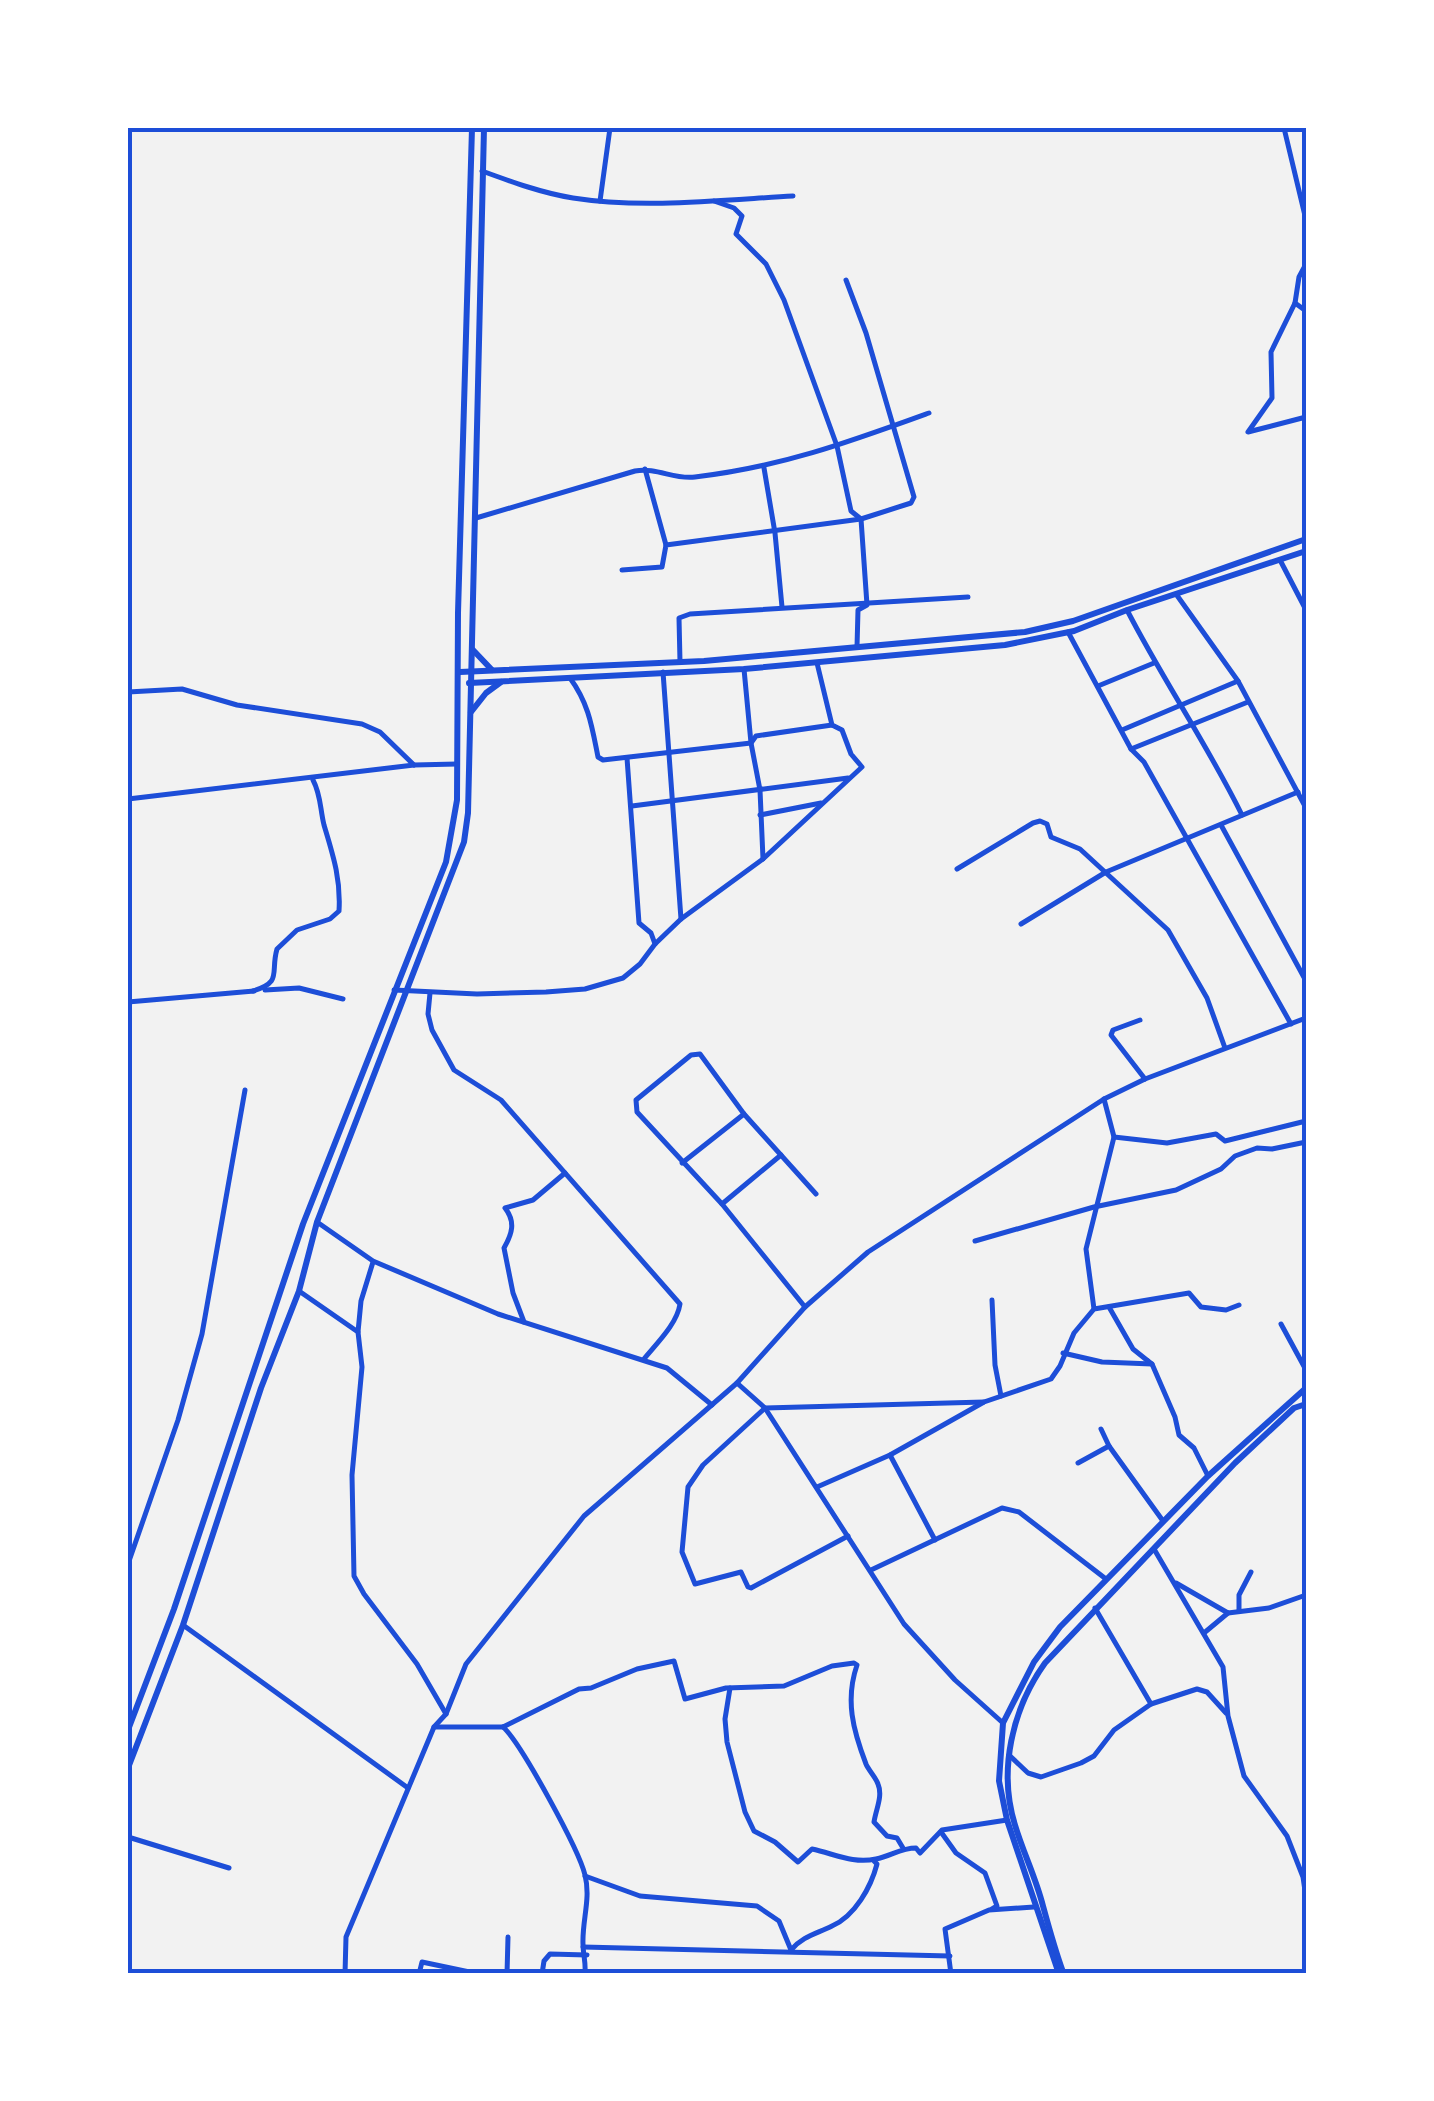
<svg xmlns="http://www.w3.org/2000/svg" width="1434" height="2101" font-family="Overpass,sans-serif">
	<rect width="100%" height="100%" fill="#f2f2f2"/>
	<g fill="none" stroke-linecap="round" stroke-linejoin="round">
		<g stroke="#1d4ed8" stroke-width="5">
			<path d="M1284,128L1306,220"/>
			<path d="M482,171C512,182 542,193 573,198C642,209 723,200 793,196"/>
			<path d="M600,201L610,128"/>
			<path d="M714,201L734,208L742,216L736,234L766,264L784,300L837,446L851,511L861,519L867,605L858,610L857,647"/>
			<path d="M1306,264L1299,277L1295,303L1271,352L1272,398L1248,432L1306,417"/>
			<path d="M1295,303L1306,311"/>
			<path d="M764,468L775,533L782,607"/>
			<path d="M645,469L666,545"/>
			<path d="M476,518L635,471C657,467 674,480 695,477C781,467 849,442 929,413"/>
			<path d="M1280,560L1306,610"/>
			<path d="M622,570L662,567L666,545L861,519L911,503L914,497L866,333L846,280"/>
			<path d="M1176,594L1238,681L1306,808"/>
			<path d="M1127,610C1163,680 1207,744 1242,815"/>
			<path d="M1068,632L1131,749L1144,762L1291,1024"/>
			<path d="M680,662L679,618L690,614L968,597"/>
			<path d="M744,669L751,743L760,790L763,859"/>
			<path d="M663,672L681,919"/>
			<path d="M570,678C589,704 592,727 598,757L603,760L751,743L756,736L832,725"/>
			<path d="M1098,686L1154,663"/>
			<path d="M128,692L182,689L237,705L362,724L380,732L414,765"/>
			<path d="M1122,730L1238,681"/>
			<path d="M1131,749L1248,702"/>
			<path d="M627,758L639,923L651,933L655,944"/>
			<path d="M128,799L414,765L457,764"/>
			<path d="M632,806L848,778"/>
			<path d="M760,815L821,803"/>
			<path d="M1221,825L1306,981"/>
			<path d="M957,869L1033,823L1040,821L1047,824L1051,837L1080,849L1168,930L1207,998L1225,1048"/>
			<path d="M1021,924L1106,872L1298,792"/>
			<path d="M265,990L299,988L343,999"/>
			<path d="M394,990L477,994L546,992L585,989L623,978L640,964L655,944L681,919L763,859L862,767L851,754L842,730L832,725L817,663"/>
			<path d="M253,991C283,982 270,973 277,949L297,930L330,919L339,911C341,879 333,855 324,825C320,809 321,795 313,780"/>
			<path d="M430,993L428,1014L432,1030L454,1070L501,1100L680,1304C677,1324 657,1343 644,1359"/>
			<path d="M128,1002L254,991"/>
			<path d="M1140,1020L1113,1030L1111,1035L1145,1079"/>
			<path d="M1104,1099L1114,1137L1167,1143L1216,1134L1225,1141L1306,1121"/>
			<path d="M682,1163L744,1114"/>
			<path d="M722,1204L781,1155"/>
			<path d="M317,1222L373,1261L498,1314L667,1368L712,1405"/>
			<path d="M975,1241L1094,1207L1176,1190L1221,1169L1235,1156L1257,1148L1272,1149L1306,1142"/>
			<path d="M299,1291L358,1332L362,1367L352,1475L354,1576L364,1594L417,1664L446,1714"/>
			<path d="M992,1300L995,1365L1001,1396"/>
			<path d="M805,1307L722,1204L637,1112L636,1100L691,1055L700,1054L744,1114L816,1194"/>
			<path d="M1109,1307L1133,1349L1148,1361"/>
			<path d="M1094,1309L1086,1249L1114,1137"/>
			<path d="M524,1322L513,1293L504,1248C512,1234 516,1222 505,1208L533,1200L565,1173"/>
			<path d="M1281,1324L1306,1370"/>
			<path d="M358,1332L361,1301L373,1262"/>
			<path d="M1063,1353L1102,1362L1152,1364L1148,1361"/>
			<path d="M1152,1364L1175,1417L1179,1435L1194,1448L1208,1476"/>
			<path d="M737,1383L765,1408L904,1624L955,1680L1003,1723"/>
			<path d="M1101,1429L1109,1446L1163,1521"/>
			<path d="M890,1455L935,1540"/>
			<path d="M1078,1463L1109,1446"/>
			<path d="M817,1487L890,1455L984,1402L1051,1379L1060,1366L1074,1333L1094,1309L1189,1293L1201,1307L1226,1310L1239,1305"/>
			<path d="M848,1536L751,1588L748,1587L741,1572L695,1584L682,1552L688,1487L703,1465L765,1408L984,1402"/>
			<path d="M1154,1549L1223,1667L1228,1716L1244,1776L1287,1836L1303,1877L1306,1898"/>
			<path d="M128,1564L178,1420L202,1334L245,1090"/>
			<path d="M871,1570L1002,1508L1019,1512L1106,1579"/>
			<path d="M1176,1583L1228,1613L1269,1608L1306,1595"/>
			<path d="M1095,1608L1151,1704"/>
			<path d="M1239,1611V1595L1251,1572"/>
			<path d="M183,1625L408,1788"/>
			<path d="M1204,1633L1228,1613"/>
			<path d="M730,1688L725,1719L727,1742L745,1812L754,1831L775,1842L798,1862L812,1849C835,1854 853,1864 876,1859C891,1856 901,1848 916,1848L920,1853L942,1830L1007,1820"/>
			<path d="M434,1727H503L579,1689L591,1688L637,1669L674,1661L685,1699L726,1688L784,1686L832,1666L854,1663L857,1665C845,1700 853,1730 866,1764C869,1771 875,1776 878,1784C883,1796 876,1809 874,1822L887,1836L897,1838L903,1848"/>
			<path d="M503,1727C521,1743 579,1850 585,1875C591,1899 582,1920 583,1944C583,1954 586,1962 585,1974"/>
			<path d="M1009,1755L1028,1773L1041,1777L1081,1763L1094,1756L1114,1730L1151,1704L1197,1689L1207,1692L1226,1713"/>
			<path d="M941,1832L956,1853L985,1873L997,1906L992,1909"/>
			<path d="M128,1837L229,1868"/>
			<path d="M585,1876L640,1896L757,1906L779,1921L791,1950"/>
			<path d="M583,1947L950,1956"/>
			<path d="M791,1950C803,1936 816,1934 832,1926C855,1916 871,1887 877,1864L874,1861"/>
			<path d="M345,1974L346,1937L434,1727L446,1714L466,1664L584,1516L737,1383L805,1307L868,1252L1104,1099L1145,1079L1306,1018"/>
			<path d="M419,1974L422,1962L479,1974"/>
			<path d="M507,1974L508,1937"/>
			<path d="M542,1974L544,1961L550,1954L587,1955"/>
			<path d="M951,1974L945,1929L989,1910L1034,1907"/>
		</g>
		<g stroke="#1d4ed8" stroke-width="6">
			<path d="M473,650L492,670"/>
			<path d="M460,672L704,661L1025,632L1073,621L1306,539"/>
			<path d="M469,683L744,669L1005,645L1074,631L1127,610L1306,551"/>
			<path d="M471,712L486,693L501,682"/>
			<path d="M128,1730L174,1609L303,1224L446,862L457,800L458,613L472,128"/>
			<path d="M128,1768L183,1625L261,1388L299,1291L317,1222L464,842L468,813L484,128"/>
			<path d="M1063,1972C1055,1950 1049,1928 1043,1906C1036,1878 1023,1852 1015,1825C998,1771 1012,1709 1045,1663L1235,1463L1294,1408L1306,1404"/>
			<path d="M1059,1974L1007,1820L999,1781L1003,1723L1034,1662L1060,1627L1208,1476L1306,1388"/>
		</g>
	</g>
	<rect width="1434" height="2101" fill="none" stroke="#ffffff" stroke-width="260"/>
	<rect x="130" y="130" width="1174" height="1841" fill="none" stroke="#1d4ed8" stroke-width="4"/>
</svg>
